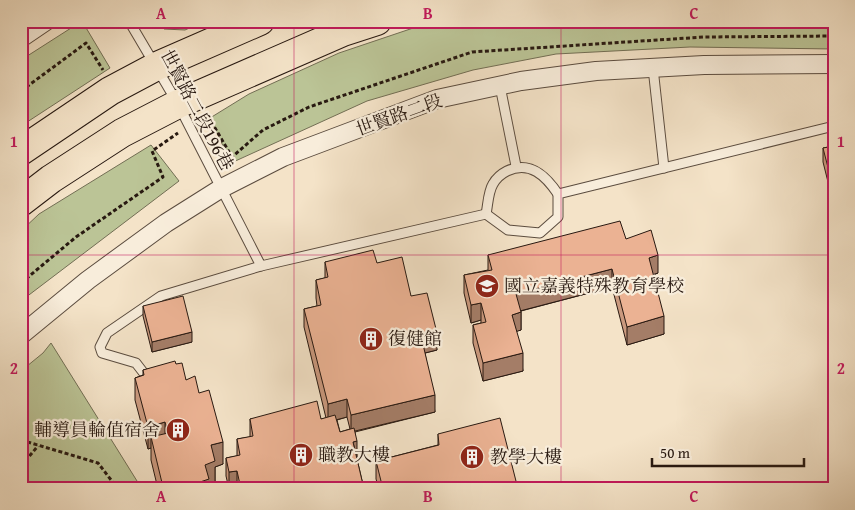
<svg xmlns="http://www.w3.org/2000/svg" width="855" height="510" font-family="'Gentium Book Plus','Noto Serif TC',serif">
	<rect width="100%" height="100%" fill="#f4e3c8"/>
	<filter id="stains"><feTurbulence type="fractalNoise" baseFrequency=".004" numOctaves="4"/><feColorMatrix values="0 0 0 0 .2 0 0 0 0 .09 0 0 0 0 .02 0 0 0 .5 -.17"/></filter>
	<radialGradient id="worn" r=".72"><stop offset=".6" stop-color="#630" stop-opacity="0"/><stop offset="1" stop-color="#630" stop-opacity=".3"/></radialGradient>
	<g fill="#bbc496" stroke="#726e54">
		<path d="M82,21L110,68L21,126V60Z"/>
		<path d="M160,21H205L185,30L164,29Z"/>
		<path d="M434,21H834V49L690,47L556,54L473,70L367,101L231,163L210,118L249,94L339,53Z"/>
		<path d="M151,145L179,181L21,301V231L39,214Z"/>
		<path d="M51,343L142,489H21V371L43,353Z"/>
	</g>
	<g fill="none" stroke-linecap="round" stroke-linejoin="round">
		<g stroke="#5b4c3f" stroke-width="11">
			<g id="service">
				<path d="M129,21L178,104L261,266L486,214L508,230L540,233L558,217V194L834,126"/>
				<path d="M653,68L664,168"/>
				<path d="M500,86L516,166"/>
				<path d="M486,214C488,205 488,192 493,184C497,177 501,174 507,171C530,160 546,176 558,194"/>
				<path d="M146,376L136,363L102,353L100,347L107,333L161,296L261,266"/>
			</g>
		</g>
		<g stroke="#5b4c3f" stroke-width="20">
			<g id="minor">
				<path d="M21,38L46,21"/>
				<path d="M21,335L88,280L166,223L220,189L283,157L437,99L521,81L596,71L704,65L834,64"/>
			</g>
		</g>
		<g stroke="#281911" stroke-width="30">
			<g id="primary">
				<path d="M21,151L110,91L157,66L260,21"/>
				<path d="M21,202L51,179L122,133L178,104L343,32L377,21"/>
			</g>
		</g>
		<g stroke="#281911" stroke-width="3" stroke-dasharray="4 2.5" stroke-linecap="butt">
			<path d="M21,91L86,43L103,70"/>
			<path d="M208,116L232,157L263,130L309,107L472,52L704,37L834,36"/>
			<path d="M21,283L76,237L163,177L152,151L178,133"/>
			<path d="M21,440L98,463L118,489"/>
			<path d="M21,466L38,446"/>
		</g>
		<use href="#service" stroke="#f8eddb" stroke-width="9"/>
		<use href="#minor" stroke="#f8eddb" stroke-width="18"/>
		<use href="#primary" stroke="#f4e3c8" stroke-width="28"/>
	</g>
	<g fill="#ca997e" stroke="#281911" fill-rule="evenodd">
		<path d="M834,146V206L823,162V148Z"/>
		<path d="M626,239L658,273L653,275L664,334L627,345L612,287L521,311V330L516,331L523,371L483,381L473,343V325L481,323V320L471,323L464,293V275L488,270V255Z"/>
		<path d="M325,262L377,263L411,296L437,350L425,353L435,412L355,432L357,459L364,489H229L226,476V458L237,456V439L250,437V419H321L326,418L304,327V309L317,306L316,298V280L325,278ZM347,417L350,429L340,432L337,420Z"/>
		<path d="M143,306L192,342L152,352L143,316Z"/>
		<path d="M176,364L186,380L199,393L223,464L215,467V484L209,486V489H158L151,460V448L148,449L135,400V378L143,375V370Z"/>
		<path d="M438,434L518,489H379L376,479V461L438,445Z"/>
	</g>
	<g fill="#a47d67" stroke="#281911">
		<path d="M658,255V273L649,276V258Z"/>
		<path d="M612,269V287L516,312V294Z"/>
		<path d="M481,303V320L471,323V305Z"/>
		<path d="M521,312V330L512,333V315Z"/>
		<path d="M664,316V334L627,345V327Z"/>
		<path d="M192,332V342L152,352V342Z"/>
		<path d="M437,333V350L421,354V336Z"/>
		<path d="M523,353V371L483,381V363Z"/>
		<path d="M435,395V412L351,432V415Z"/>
		<path d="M347,399V417L328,422V404Z"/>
		<path d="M165,422V444L151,437V448L148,449V427Z"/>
		<path d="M357,441V459L353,442Z"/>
		<path d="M223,442V464L215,467V484L209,486V489H179L205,465L211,445Z"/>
		<path d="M237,471V488L229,489V472Z"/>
		<path d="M171,485V489H163V487Z"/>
	</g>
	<g fill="#ebb293" stroke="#281911">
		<path d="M834,146V191L823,148Z"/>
		<path d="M620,221L626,239L651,230L658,255L649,258L664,316L627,327L612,269L516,294L521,312L512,315L523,353L483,363L473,325L486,322L481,303L471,305L464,275L492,270L488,255Z"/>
		<path d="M373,250L377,263L402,257L411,296L427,293L437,333L421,336L435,395L351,415L347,399L328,404L304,309L321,305L316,280L328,277L325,262Z"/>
		<path d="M183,296L192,332L152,342L143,306Z"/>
		<path d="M175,361L176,364L182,363L186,380L195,376L199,393L209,390L223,442L211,445L215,461L205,465L209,479L179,489H172L171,485L163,487L151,437L168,433L165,422L148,427L135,378L144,375L143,370Z"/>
		<path d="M317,401L321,419L335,415L340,432L354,428L357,441L353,442L364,489H241L237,471L229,472L226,458L240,455L237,439L253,436L250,419Z"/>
		<path d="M500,418L518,489H383L376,461L439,445L438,434Z"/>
	</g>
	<path fill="none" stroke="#c2185b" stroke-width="1" stroke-opacity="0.55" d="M294,21V489M561,21V489M21,255H834"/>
	<defs>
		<g id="school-disc" transform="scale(1.25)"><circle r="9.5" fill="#8f2418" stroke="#f8eddb"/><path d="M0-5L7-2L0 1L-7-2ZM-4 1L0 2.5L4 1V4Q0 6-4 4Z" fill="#fff"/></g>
		<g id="building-disc" transform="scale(1.25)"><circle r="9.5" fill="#8f2418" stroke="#f8eddb"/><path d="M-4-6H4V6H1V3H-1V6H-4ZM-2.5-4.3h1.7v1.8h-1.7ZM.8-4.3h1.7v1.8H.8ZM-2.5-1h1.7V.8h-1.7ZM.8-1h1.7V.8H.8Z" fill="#fff"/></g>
	</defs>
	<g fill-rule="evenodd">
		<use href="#school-disc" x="487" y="286"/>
		<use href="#building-disc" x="371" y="339"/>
		<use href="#building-disc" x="178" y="430"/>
		<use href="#building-disc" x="301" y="455"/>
		<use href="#building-disc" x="472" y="457"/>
	</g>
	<g text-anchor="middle" stroke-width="4.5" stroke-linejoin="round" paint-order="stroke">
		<g font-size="18" fill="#281911" stroke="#f8eddb">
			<text transform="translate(197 110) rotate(62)" y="6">世賢路二段196巷</text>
			<text transform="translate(399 115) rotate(-20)" y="6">世賢路二段</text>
		</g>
		<g font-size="18" fill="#281911" stroke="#f8eddb" text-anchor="start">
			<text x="504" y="292">國立嘉義特殊教育學校</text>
			<text x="388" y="345">復健館</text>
			<text x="160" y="436" text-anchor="end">輔導員輪值宿舍</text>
			<text x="318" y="461">職教大樓</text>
			<text x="490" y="463">教學大樓</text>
		</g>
	</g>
	<rect width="855" height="510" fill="none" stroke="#f4e3c8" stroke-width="55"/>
	<path d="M652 458v8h152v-8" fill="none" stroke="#281911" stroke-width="2.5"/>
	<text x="660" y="458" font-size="15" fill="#281911" stroke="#f8eddb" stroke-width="4" paint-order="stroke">50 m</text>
	<rect x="28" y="28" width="800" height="454" fill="none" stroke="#c2185b" stroke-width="2"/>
	<g font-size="16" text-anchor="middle" font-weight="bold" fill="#c2185b">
		<text x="161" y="19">A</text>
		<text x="428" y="19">B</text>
		<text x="694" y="19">C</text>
		<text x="14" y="147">1</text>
		<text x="841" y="147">1</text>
		<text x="14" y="374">2</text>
		<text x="841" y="374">2</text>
		<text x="161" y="502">A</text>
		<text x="428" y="502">B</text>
		<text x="694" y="502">C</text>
	</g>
	<rect width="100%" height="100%" filter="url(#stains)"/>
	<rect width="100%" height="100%" fill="url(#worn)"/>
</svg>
